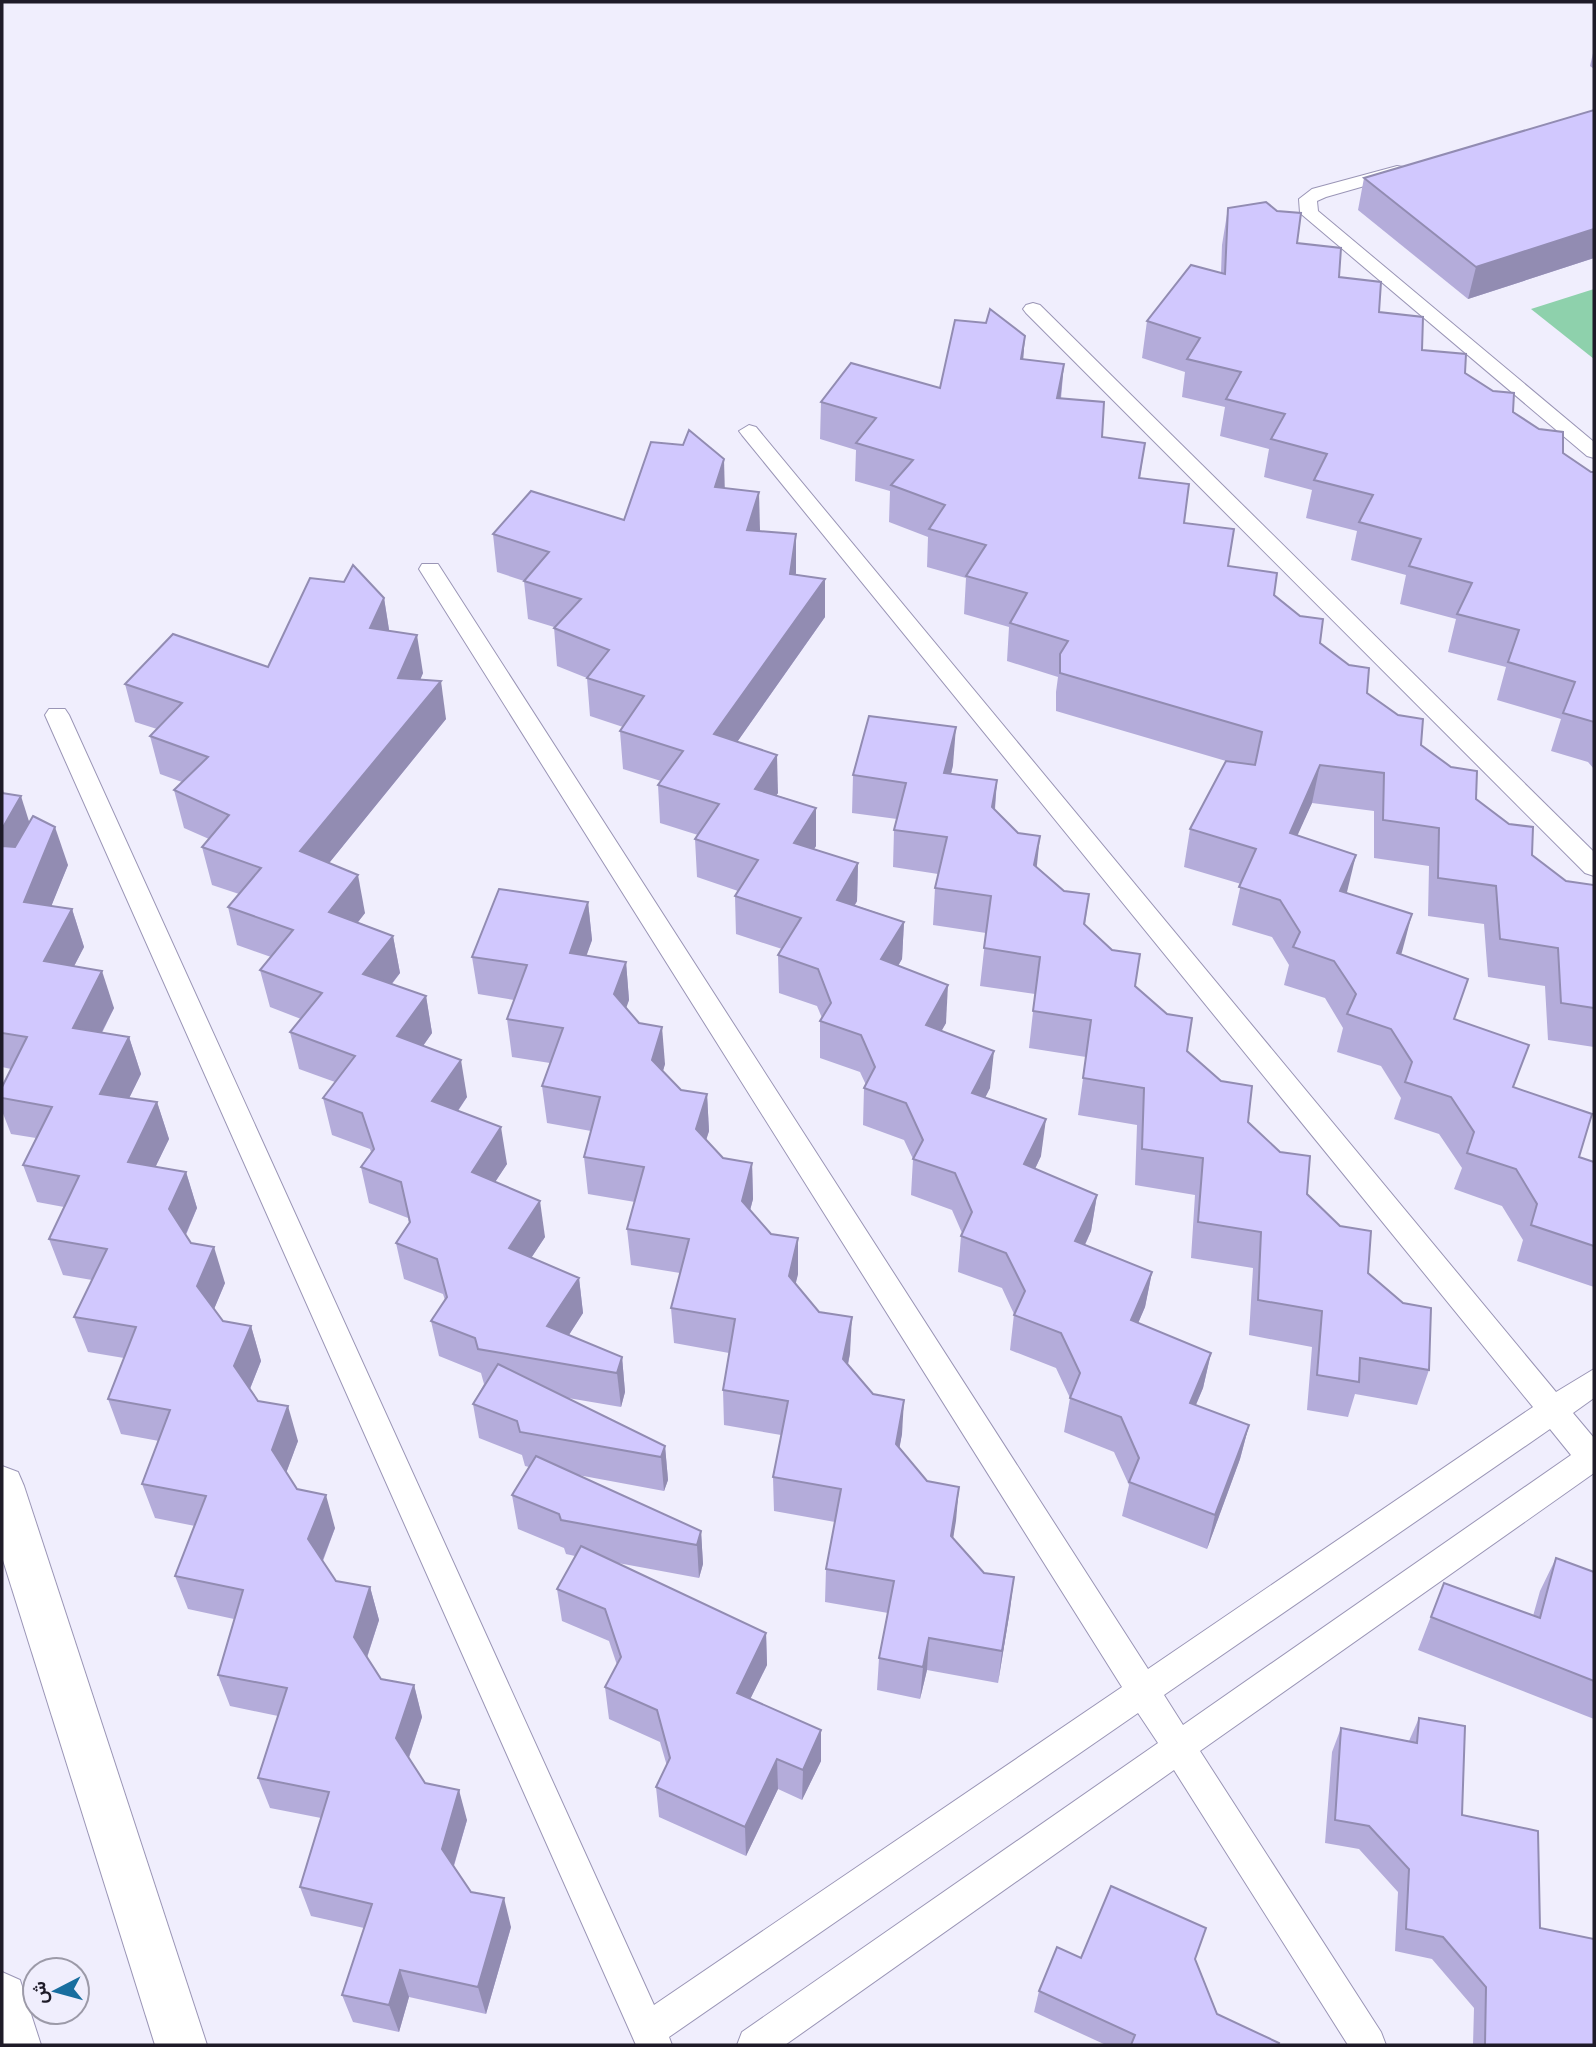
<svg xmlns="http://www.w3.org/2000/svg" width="1596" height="2047" font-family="'PT Sans Narrow',Vazirmatn,sans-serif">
	<rect width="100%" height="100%" fill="#f0eefd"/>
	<path fill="#8ed1ac" d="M1594,289V359L1531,309Z"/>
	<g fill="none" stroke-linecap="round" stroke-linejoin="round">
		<g stroke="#9a95b6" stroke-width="2">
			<g id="lane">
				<path d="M1397,166L1403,167L1406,171L1403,175L1326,197L1317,201L1318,211L1594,442V458L1587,456L1300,213L1299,199L1312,189Z"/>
				<path d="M1033,303L1040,305L1594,852V876L1585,873L1026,313L1023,309L1026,305Z"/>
				<path d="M749,425L756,427L1556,1392L1594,1369V1398L1573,1413L1594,1438V1473L1200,1751L1381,2032L1386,2045H1348L1174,1770L785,2045H737L742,2032L1158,1743L1138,1713L669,2037L672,2045H636L45,715L49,709H65L69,715L654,2005L1122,1687L419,569L422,564H438L1148,1669L1533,1407L742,435L739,431ZM1550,1429L1571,1455L1183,1725L1164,1695Z"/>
			</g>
		</g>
		<g stroke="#9a95b6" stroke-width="2">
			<g id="secondary">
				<path d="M2,1466L18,1472L24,1486L207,2045H155L2,1557Z"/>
				<path d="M2,1972L20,1980L41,2045H2Z"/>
			</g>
		</g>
		<use href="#lane" fill="#fff" fill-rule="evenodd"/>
		<use href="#secondary" fill="#fff" fill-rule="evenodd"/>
	</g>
	<g fill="#b4acda">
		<path d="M1594,49V69L1590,66Z"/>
		<path d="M1594,110V258L1468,299L1358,210L1364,178Z"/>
		<path d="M1228,208L1297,243L1339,277L1422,350L1465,373L1563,453L1591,472H1594V769L1588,762L1551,751L1561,719L1497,700L1506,667L1448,652L1456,619L1400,604L1406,575L1351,560L1357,531L1306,518L1312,490L1264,477L1269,449L1220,436L1225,407L1182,397L1185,372L1142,358L1147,321L1221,273L1222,245Z"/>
		<path d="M1025,336L1023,360L1064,364L1061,399L1102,437L1145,443L1140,478L1184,523L1228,566L1274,595L1367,693L1476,799L1532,855L1566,881L1594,885V1047L1548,1040L1545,986L1488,977L1484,924L1428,916L1429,866L1374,858V811L1312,803L1297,835L1401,954L1455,1019L1514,1087L1579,1157L1594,1162V1287L1517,1261L1523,1240L1502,1206L1454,1189L1462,1168L1439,1134L1394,1119L1401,1098L1381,1066L1337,1052L1343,1028L1325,998L1284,985L1289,965L1272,937L1232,925L1241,884L1184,867L1190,829L1226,761L1056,711V692L1058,677L1007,661L1009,627L964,614L966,578L927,567L928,537L889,522L890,491L855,481L856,450L820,439L821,402L940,388Z"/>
		<path d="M683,445L725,488L759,492V531L796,534V575L825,579V617L737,742L778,793L776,795L816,808V846L814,849L858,863L857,901L855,905L904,922L902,959L898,966L946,1023L941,1031L990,1088L985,1097L1041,1156L1035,1169L1097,1195L1091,1231L1085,1245L1152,1272L1145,1307L1138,1323L1211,1353L1203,1388L1196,1405L1249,1425L1240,1459L1207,1549L1122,1516L1129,1485L1114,1452L1064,1432L1070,1398L1056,1368L1010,1350L1014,1314L1002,1288L958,1272L961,1236L962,1233L952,1210L911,1195L913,1159L904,1140L863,1125L864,1088L866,1085L860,1072L820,1058V1021L822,1018L817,1006L779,993L778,955L782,949L736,934L735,896L738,891L697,877L695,839L698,835L660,823L658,785L661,781L623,769L620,731L623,727L590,716L587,678L557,666L554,627L528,619L524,581L497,572L493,534L624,520Z"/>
		<path d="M384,598L389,630L423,673L420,680L446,719L329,863L365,913L358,922L393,936L400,973L392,984L426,996L432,1033L423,1046L467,1097L458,1111L507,1164L495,1182L545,1237L531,1258L579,1278L583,1313L569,1335L622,1357L625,1392L621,1407L568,1398L665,1446L668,1480L664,1491L578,1475L701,1531L703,1564L699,1578L618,1563L766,1633L767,1665L750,1699L821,1730V1761L802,1800L778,1789L746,1856L659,1817L656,1787L667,1766L660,1742L609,1719L605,1687L617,1665L609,1641L562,1621L557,1589L575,1556L566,1554L564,1548L518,1529L512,1495L529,1467L525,1466L522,1455L479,1438L473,1404L484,1384L481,1373L439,1356L431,1321L445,1300L443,1294L404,1279L396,1243L409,1223L408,1218L369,1203L361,1167L371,1152L370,1149L332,1135L323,1098L335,1082L299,1069L290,1032L301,1019L270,1007L260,970L271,957L237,945L228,907L239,894L212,885L202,847L209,839L184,828L174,790L182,782L160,774L150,736L157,729L135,722L125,684L268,667Z"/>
		<path d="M953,765L951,774L997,780L995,810L1036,866L1064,891L1089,894L1085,925L1187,1051L1248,1122L1307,1194L1368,1273L1429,1370L1417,1405L1355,1394L1348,1417L1307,1410L1312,1347L1249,1335L1253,1268L1191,1258L1195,1195L1135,1185L1137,1125L1078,1115L1086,1057L1029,1048L1035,994L980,986L986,933L933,925L935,888L938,874L893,867L894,830L897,819L852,813L853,775Z"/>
		<path d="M2,786L4,793L68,865L51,906L72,909L84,947L74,966L114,1008L102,1033L129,1037L141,1074L129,1098L157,1102L169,1139L155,1167L186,1172L197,1208L186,1235L191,1243L225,1283L214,1309L223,1321L251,1326L261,1361L250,1389L258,1401L298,1441L286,1473L297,1489L335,1528L323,1561L336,1581L370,1587L379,1620L367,1658L381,1679L414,1685L422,1717L409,1758L425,1783L467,1820L454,1866L471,1892L511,1927L486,2014L409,1997L399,2032L353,2022L342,1995L364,1928L311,1916L300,1887L321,1818L270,1808L258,1778L278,1716L230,1706L218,1675L234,1619L188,1609L175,1576L195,1526L155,1518L142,1484L159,1441L121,1434L108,1399L124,1358L88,1352L74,1317L92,1280L63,1275L49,1239L64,1207L37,1202L23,1165L36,1138L11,1134L2,1111V1087L11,1069L2,1067Z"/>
		<path d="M588,902L592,940L586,956L626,962L629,1000L626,1007L665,1064L663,1071L681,1090L707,1094L709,1131L706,1140L723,1158L752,1163L753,1199L750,1210L798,1274L795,1284L850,1353L848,1365L902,1434L899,1448L927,1481L959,1487L953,1538L1010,1610L998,1683L927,1670L920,1699L877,1690L879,1658L888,1613L825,1602L826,1569L835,1522L774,1511L773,1477L781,1435L724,1425L723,1390L729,1353L674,1343L671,1308L680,1273L631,1265L627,1229L635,1202L588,1194L584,1157L591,1131L547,1123L542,1086L550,1063L512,1057L507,1019L514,1000L478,994L472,957Z"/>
		<path d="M1556,1558L1594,1572V1719L1418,1650L1444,1583L1533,1616L1540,1591Z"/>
		<path d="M1419,1718L1462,1815L1540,1928L1594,2045H1473L1474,2008L1432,1959L1395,1951L1398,1892L1359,1849L1325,1843L1332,1752L1341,1728L1409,1741Z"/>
		<path d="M1081,1958L1217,2014L1278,2045H1106L1034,2012L1039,1991Z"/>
	</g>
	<g fill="#928cb2">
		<path d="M1594,229V258L1468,299L1476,267Z"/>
		<path d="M1025,336L1022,373L1021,359Z"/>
		<path d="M1064,364L1060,402L1057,398Z"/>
		<path d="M724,459L725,496L715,487Z"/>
		<path d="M759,492L760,530L748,568L747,530Z"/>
		<path d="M796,534V572L790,612V574Z"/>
		<path d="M825,579V617L716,772L714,734Z"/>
		<path d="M384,598L390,636L370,628Z"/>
		<path d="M417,635L423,673L405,716L398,678Z"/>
		<path d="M441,681L446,719L308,889L300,851Z"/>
		<path d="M956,727L953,765L942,811L944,773Z"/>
		<path d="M777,755L778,793L756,827L755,789Z"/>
		<path d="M1320,765L1312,803L1282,870L1290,833Z"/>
		<path d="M997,780L994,817L992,807Z"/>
		<path d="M21,796L33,834L2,871V829Z"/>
		<path d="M816,808V846L794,880V843Z"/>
		<path d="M55,827L68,865L38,939L24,902Z"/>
		<path d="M1040,836L1036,874L1034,865Z"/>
		<path d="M1356,855L1347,892L1331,929L1340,891Z"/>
		<path d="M858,863L857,901L836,937L837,900Z"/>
		<path d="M358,875L365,913L337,949L329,912Z"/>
		<path d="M588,902L592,940L574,991L570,953Z"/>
		<path d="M72,909L84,947L57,999L44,961Z"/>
		<path d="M1412,914L1402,952L1387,990L1397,953Z"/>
		<path d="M904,922L902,959L879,997L881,959Z"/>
		<path d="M393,936L400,973L370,1011L363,974Z"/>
		<path d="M626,962L629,1000L618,1031L614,994Z"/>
		<path d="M102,971L114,1008L85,1065L73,1028Z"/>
		<path d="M948,985L946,1023L924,1062L926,1025Z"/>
		<path d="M426,996L432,1033L404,1073L397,1036Z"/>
		<path d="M662,1027L665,1064L655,1097L652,1060Z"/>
		<path d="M129,1037L141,1074L113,1131L100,1094Z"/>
		<path d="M994,1051L990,1088L969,1130L972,1093Z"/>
		<path d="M461,1060L467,1097L439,1138L432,1101Z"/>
		<path d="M707,1094L709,1131L698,1165L696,1129Z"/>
		<path d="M157,1102L169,1139L140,1199L128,1162Z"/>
		<path d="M1046,1119L1041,1156L1020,1200L1024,1164Z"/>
		<path d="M501,1127L507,1164L478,1208L472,1172Z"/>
		<path d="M752,1163L753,1199L743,1237L742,1201Z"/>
		<path d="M186,1172L197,1208L181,1245L169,1209Z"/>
		<path d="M1097,1195L1091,1231L1070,1277L1075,1241Z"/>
		<path d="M540,1201L545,1237L514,1284L509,1248Z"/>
		<path d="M798,1238V1274L789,1312V1276Z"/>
		<path d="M214,1247L225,1283L209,1321L197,1286Z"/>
		<path d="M1152,1272L1145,1307L1124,1356L1131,1320Z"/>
		<path d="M579,1278L583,1313L552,1361L547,1326Z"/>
		<path d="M852,1317L850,1353L842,1394L843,1359Z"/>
		<path d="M251,1326L261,1361L245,1401L234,1366Z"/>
		<path d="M1211,1353L1203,1388L1182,1437L1190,1403Z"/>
		<path d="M622,1357L625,1392L621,1407L617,1373Z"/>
		<path d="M904,1400L902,1434L894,1478L896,1444Z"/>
		<path d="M288,1406L298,1441L282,1484L272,1450Z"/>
		<path d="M1249,1425L1240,1459L1207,1549L1215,1515Z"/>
		<path d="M665,1446L668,1480L664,1491L661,1457Z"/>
		<path d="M959,1487L956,1521L948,1569L951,1536Z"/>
		<path d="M326,1495L335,1528L318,1572L308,1539Z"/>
		<path d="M701,1531L703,1564L699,1578L697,1545Z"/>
		<path d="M1014,1577L1010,1610L998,1683L1002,1651Z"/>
		<path d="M370,1587L379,1620L363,1669L354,1637Z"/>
		<path d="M766,1633L767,1665L738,1724L737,1693Z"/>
		<path d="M929,1638L927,1670L920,1699L923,1667Z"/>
		<path d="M414,1685L422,1717L405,1769L396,1738Z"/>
		<path d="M821,1730V1761L802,1800L803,1770Z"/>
		<path d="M777,1759L778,1789L746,1856L745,1827Z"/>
		<path d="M459,1790L467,1820L450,1878L442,1849Z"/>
		<path d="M504,1898L511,1927L486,2014L478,1987Z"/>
		<path d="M400,1970L409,1997L399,2032L389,2005Z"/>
	</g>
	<g fill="#d1c8fe" stroke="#928cb2" stroke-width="2">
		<path d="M1594,110V229L1476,267L1364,178Z"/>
		<path d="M1266,202L1277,211L1301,213L1297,243L1341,248L1339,277L1381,282L1379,312L1423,317L1422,350L1466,354L1465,373L1493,391L1514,393L1513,412L1539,429L1563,432V453L1591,472H1594V722L1563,713L1575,682L1508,662L1519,630L1457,614L1472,583L1409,566L1421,539L1359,522L1373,495L1314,480L1327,454L1271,439L1285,414L1226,399L1241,372L1187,359L1200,338L1147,321L1191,265L1225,274L1228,208Z"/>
		<path d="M990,309L1025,336L1021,359L1064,364L1057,398L1104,402L1102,437L1145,443L1139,478L1189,484L1184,523L1234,529L1228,566L1277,573L1274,595L1300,616L1323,619L1320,643L1349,665L1369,668L1367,693L1398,715L1423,719L1421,745L1451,767L1477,771L1476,799L1509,824L1533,827L1532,855L1566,881L1594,885V1008L1561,1003L1558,948L1500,939L1496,886L1438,878L1439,828L1383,820L1384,773L1320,765L1290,833L1356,855L1340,891L1412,914L1397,953L1468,979L1454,1019L1529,1045L1513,1087L1592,1114L1579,1157L1594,1162V1246L1531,1225L1537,1204L1516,1169L1467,1153L1474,1132L1451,1097L1405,1082L1412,1062L1391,1029L1347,1014L1356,994L1334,961L1293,947L1300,932L1280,900L1239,887L1256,849L1190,829L1226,761L1255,765L1262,732L1060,673V654L1068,641L1010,623L1027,593L966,576L986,545L929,529L945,505L891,485L913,460L856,443L876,418L821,402L851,363L940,388L955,320L986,323Z"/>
		<path d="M689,430L724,459L715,487L759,492L747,530L796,534L790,574L825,579L714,734L777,755L755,789L816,808L794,843L858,863L837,900L904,922L881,959L948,985L926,1025L994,1051L972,1093L1046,1119L1024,1164L1097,1195L1075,1241L1152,1272L1131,1320L1211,1353L1190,1403L1249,1425L1215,1515L1129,1482L1139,1458L1121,1417L1070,1398L1080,1373L1061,1333L1014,1315L1025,1291L1006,1253L961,1236L972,1212L955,1173L913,1159L923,1140L906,1103L864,1088L875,1067L861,1035L820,1021L831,1003L818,969L778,955L801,918L735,896L758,860L695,839L719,804L658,785L683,751L620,731L644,696L587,678L609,650L554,628L581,599L524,581L549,552L493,534L531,491L624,520L651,442L683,445Z"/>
		<path d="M353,565L384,598L370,628L417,635L398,678L441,681L300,851L358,875L329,912L393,936L363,974L426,996L397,1036L461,1060L432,1101L501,1127L472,1172L540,1201L509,1248L579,1278L547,1326L622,1357L617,1373L478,1349L475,1338L431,1321L447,1297L437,1259L396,1243L410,1222L401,1182L361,1167L374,1149L362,1113L323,1098L355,1056L290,1032L322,993L260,970L293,930L228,907L261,868L202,847L229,815L174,790L208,757L150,736L182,703L125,684L173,634L268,667L310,578L344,582Z"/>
		<path d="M869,716L956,727L944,773L997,780L992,807L1018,833L1040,836L1034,865L1064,891L1089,894L1084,924L1112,950L1140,954L1135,986L1167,1014L1192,1018L1187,1051L1221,1081L1252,1086L1248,1122L1280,1152L1310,1156L1307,1194L1340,1226L1371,1231L1368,1273L1403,1303L1431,1308L1429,1370L1360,1358L1359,1382L1317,1375L1322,1311L1258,1300L1261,1232L1198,1222L1203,1158L1142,1149L1144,1088L1083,1078L1091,1020L1033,1011L1040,957L984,948L991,896L935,888L947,837L894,830L906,783L853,775Z"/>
		<path d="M2,793L21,796L2,829Z"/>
		<path d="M33,816L55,827L24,902L72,909L44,961L102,971L73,1028L129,1037L100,1094L157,1102L128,1162L186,1172L169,1209L191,1243L214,1247L197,1286L223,1321L251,1326L234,1366L258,1401L288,1406L272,1450L297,1489L326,1495L308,1539L336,1581L370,1587L354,1637L381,1679L414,1685L396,1738L425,1783L459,1790L442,1849L471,1892L504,1898L478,1987L400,1970L389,2005L342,1995L372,1904L300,1887L329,1792L258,1778L287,1688L218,1675L243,1590L175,1576L206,1496L142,1484L170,1410L108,1399L136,1327L74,1317L107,1249L49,1239L79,1176L23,1165L52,1107L2,1098V1087L27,1037L2,1033V846L15,847Z"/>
		<path d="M499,889L588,902L570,953L626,962L614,994L639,1023L662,1027L652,1060L681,1090L707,1094L696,1129L723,1158L752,1163L742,1201L771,1234L798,1238L789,1276L819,1312L852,1317L843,1359L873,1394L904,1400L896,1444L927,1481L959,1487L951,1536L984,1573L1014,1577L1002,1651L929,1638L923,1667L879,1658L894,1581L826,1569L841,1489L773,1477L788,1401L723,1390L735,1319L671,1308L689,1239L627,1229L644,1167L584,1157L600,1097L542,1086L563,1028L507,1019L527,965L472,957Z"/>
		<path d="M498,1364L665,1446L661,1457L520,1432L517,1421L473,1404Z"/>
		<path d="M536,1456L701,1531L697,1545L561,1520L559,1514L512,1495Z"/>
		<path d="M581,1546L766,1633L737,1693L821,1730L803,1770L777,1759L745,1827L656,1787L670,1758L657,1710L605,1687L621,1657L605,1609L557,1589Z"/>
		<path d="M1556,1558L1594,1572V1681L1431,1617L1444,1583L1540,1618Z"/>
		<path d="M1419,1718L1465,1726L1462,1815L1538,1831L1540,1928L1594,1939V2045H1485L1486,1987L1443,1937L1406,1929L1409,1869L1369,1826L1335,1820L1341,1728L1417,1743Z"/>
		<path d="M1111,1886L1206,1928L1195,1959L1217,2014L1279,2043L1278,2045H1131L1135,2035L1039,1991L1057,1947L1081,1958Z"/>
	</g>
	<rect width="1596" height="2047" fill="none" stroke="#1e1b28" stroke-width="7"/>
	<g transform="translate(56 1991) rotate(264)"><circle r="33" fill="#f0eefd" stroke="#9c9aa8" stroke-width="2"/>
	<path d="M0-5L12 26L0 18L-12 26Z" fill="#196e9f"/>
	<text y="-10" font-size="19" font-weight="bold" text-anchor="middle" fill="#1e1b28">ش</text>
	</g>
</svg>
